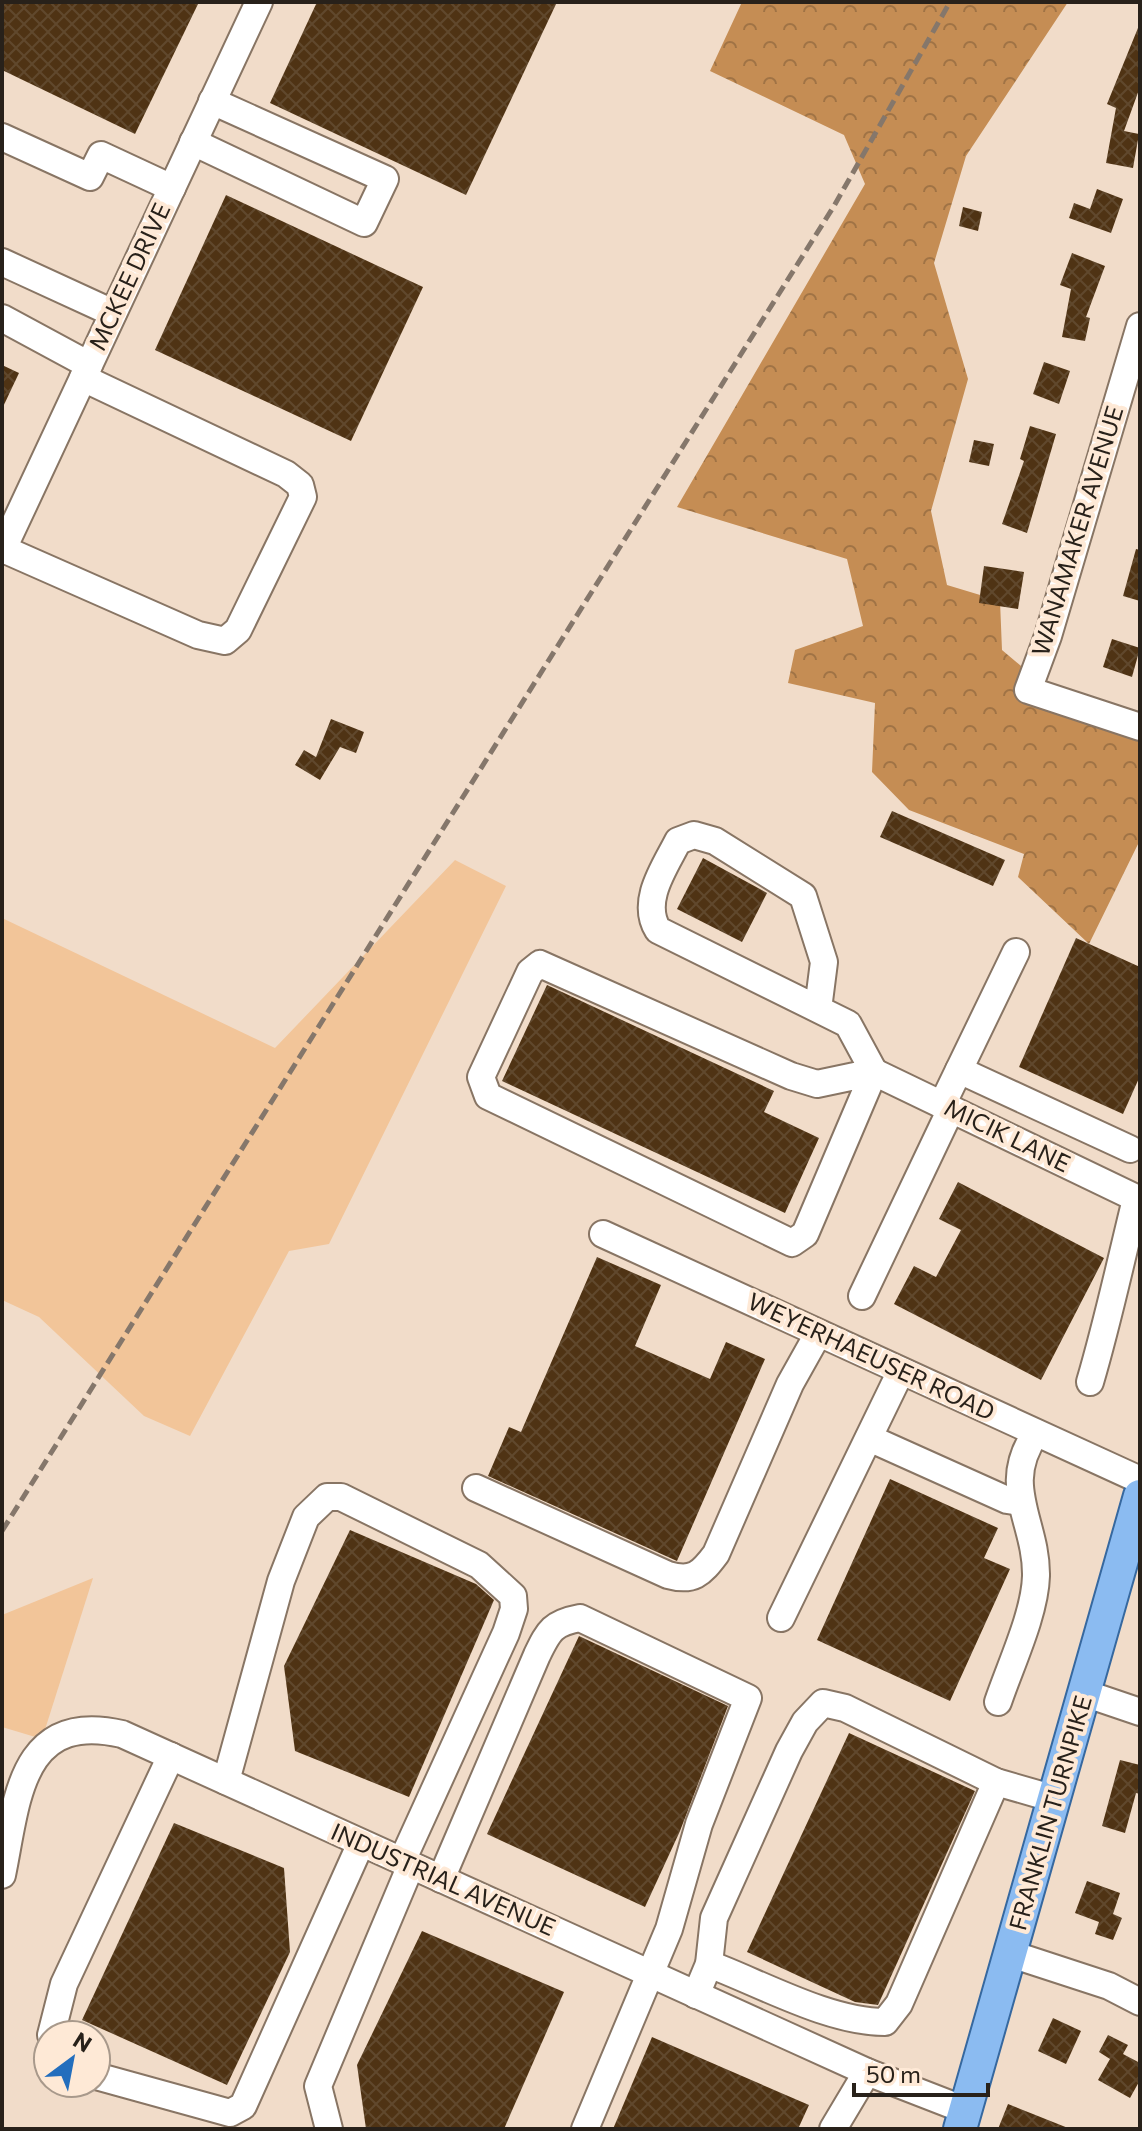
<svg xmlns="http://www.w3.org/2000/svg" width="1142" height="2131" font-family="Commissioner,sans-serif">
	<defs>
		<pattern id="forest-crowns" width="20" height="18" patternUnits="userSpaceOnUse" patternTransform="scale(2)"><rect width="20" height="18" fill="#c58d54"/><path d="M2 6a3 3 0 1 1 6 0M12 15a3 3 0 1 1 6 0" fill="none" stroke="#a07345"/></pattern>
		<pattern id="building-cross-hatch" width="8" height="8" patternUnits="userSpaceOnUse" patternTransform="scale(2)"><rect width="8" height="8" fill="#4f3314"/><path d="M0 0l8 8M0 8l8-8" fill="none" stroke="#60482d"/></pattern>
	</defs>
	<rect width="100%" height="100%" fill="#f1dcc9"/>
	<g fill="#f2c599">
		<path d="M455,860L506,886L329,1244L289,1251L190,1436L144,1416L39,1317L2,1300V918L275,1048Z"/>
		<path d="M93,1578L42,1739L2,1727V1615Z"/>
	</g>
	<path fill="url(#forest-crowns)" d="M742,2H1068L966,156L934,263L968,379L931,511L947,585L1000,601L1002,650L1051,691L1140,722V840L1089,944L1018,877L1024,854L909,810L872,772L875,703L788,683L795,650L863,626L847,559L677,507L865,184L844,135L710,71Z"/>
	<g fill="url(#building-cross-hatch)">
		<path d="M2,2H199L135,134L2,70Z"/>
		<path d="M317,2H557L466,195L270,103Z"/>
		<path d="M1140,23V87L1124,131L1139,134L1133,168L1106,163L1116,108L1107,104Z"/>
		<path d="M1097,189L1123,199L1111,233L1069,218L1074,203L1090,209Z"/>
		<path d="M226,195L423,287L351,441L155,350Z"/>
		<path d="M963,207L982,212L978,231L959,226Z"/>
		<path d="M1072,253L1105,266L1086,317L1090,318L1085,341L1062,337L1071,289L1060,285Z"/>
		<path d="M1044,362L1070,371L1059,404L1033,394Z"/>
		<path d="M2,365L19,373L2,409Z"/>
		<path d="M1030,426L1056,434L1027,533L1002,524L1024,461L1020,459Z"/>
		<path d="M974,440L994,444L989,466L969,462Z"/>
		<path d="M1136,549L1140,550V601L1123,596Z"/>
		<path d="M984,566L1024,572L1018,609L979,603Z"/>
		<path d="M1112,639L1140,648L1132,677L1103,667Z"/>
		<path d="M331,719L364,732L356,753L340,747L320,780L295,765L304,750L316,757Z"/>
		<path d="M892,811L1005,860L993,886L880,837Z"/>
		<path d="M703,858L767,893L742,942L677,909Z"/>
		<path d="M1076,938L1140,967V1076L1123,1114L1019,1067Z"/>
		<path d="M547,985L774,1091L764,1112L819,1138L785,1213L502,1081Z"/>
		<path d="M958,1182L1104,1258L1041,1380L894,1304L914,1266L936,1277L961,1230L939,1219Z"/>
		<path d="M597,1257L661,1285L635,1346L710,1379L726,1342L765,1359L677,1561L488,1476L509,1427L521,1432Z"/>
		<path d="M890,1479L998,1528L984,1558L1010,1569L950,1701L817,1640Z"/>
		<path d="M350,1530L476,1584L494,1600L409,1797L295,1751L284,1666Z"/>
		<path d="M579,1636L728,1706L680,1831L645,1907L487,1834Z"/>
		<path d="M849,1733L975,1791L878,2005L855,2002L747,1952Z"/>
		<path d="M1120,1760L1140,1765V1794L1136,1793L1125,1833L1102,1826Z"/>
		<path d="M174,1823L284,1868L290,1952L227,2085L82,2020Z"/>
		<path d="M1087,1881L1120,1893L1113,1914L1122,1918L1113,1940L1095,1934L1099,1922L1075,1913Z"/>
		<path d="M422,1931L564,1992L504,2129H366L357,2065Z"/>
		<path d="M1053,2018L1081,2031L1066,2064L1038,2051Z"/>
		<path d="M1108,2035L1128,2045L1123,2054L1140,2063V2080L1130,2098L1098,2080L1110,2059L1099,2052Z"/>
		<path d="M652,2037L809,2105L798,2129H613Z"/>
		<path d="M1008,2104L1068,2128V2129H998Z"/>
	</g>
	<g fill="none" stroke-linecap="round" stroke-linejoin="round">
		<g stroke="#887564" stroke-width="30">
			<g id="minor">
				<path d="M2,137L90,177L101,155L172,188"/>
				<path d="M193,142L364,223L385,179L212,101"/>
				<path d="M2,262L113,313"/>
				<path d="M2,318L89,365"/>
				<path d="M1140,326L1048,636L1028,690L1140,727"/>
				<path d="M3,549L198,635L225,641L238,630L303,497L300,485L286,474L83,378"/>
				<path d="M2,551L259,2"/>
				<path d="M540,964L791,1076L817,1084L874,1072L805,1234L792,1243L488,1096L481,1077L530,972Z"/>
				<path d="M818,1009L824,962L803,896L715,841L694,835L678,841C665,867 640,901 658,930L848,1024L874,1072"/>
				<path d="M959,1070L1130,1149"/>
				<path d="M874,1072L1140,1200"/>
				<path d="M942,1105L1016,952"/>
				<path d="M603,1234L1140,1480"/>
				<path d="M862,1296L951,1109"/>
				<path d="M1090,1382C1108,1321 1121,1260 1136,1199"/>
				<path d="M869,1438L1007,1500L1021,1502"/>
				<path d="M476,1488L668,1575C693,1582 701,1574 716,1554L790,1384L818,1334"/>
				<path d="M781,1618L901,1371"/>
				<path d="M1084,1693L1140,1712"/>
				<path d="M998,1702C1010,1666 1035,1614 1036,1576C1037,1522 999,1486 1036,1433"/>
				<path d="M226,1781L281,1581L306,1517L327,1497H341L479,1565L513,1596L514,1609L506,1633L402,1861"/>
				<path d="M2,1875C17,1803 19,1710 122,1734L867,2072L965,2110"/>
				<path d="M441,1879L537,1655C549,1630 553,1623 580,1618L748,1698L699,1824L669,1929L585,2129"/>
				<path d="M1011,1954L1109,1986L1140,2002"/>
				<path d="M709,1964C762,1984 829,2022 885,2022L899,2004L996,1782"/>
				<path d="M696,1995L709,1964L714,1918L789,1751L805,1722L823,1703L845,1708L996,1782L1055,1799"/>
				<path d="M51,2035L64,1984L171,1756"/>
				<path d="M96,2076L230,2113L243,2106L361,1843"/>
				<path d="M329,2129L318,2086L411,1865"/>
				<path d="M833,2129L867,2072"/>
			</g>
		</g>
		<g stroke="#36689f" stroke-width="36">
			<path id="major" d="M960,2129L1140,1496"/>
		</g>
		<use href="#minor" stroke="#fff" stroke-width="26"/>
		<use href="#major" stroke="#8bbbf1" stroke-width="32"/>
		<path stroke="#85776b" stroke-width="5" stroke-dasharray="12 6" stroke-linecap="butt" d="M2,1531L834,206L950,2"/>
	</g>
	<g text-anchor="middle" stroke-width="8" stroke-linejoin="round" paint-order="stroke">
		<g font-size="24" fill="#28211a" stroke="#fee9d6">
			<text transform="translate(130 277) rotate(-65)" y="8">MCKEE DRIVE</text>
			<text transform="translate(1078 531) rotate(-73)" y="8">WANAMAKER AVENUE</text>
			<text transform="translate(1007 1136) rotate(26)" y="8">MICIK LANE</text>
			<text transform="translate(871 1357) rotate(25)" y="8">WEYERHAEUSER ROAD</text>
			<text transform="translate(1051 1813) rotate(-74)" y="8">FRANKLIN TURNPIKE</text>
			<text transform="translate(443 1880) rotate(24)" y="8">INDUSTRIAL AVENUE</text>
		</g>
	</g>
	<rect width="1142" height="2131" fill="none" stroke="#28211a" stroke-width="8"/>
	<g transform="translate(72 2059) rotate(32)"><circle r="38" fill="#fee9d6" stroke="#a8998b" stroke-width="2"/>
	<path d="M0-6L14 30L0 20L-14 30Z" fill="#236ebd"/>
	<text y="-12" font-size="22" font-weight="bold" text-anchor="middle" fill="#28211a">N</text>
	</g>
	<path d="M854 2083v12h134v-12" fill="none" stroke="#28211a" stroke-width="4"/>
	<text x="866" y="2083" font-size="24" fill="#28211a" stroke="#fee9d6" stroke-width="6" paint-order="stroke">50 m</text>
</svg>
